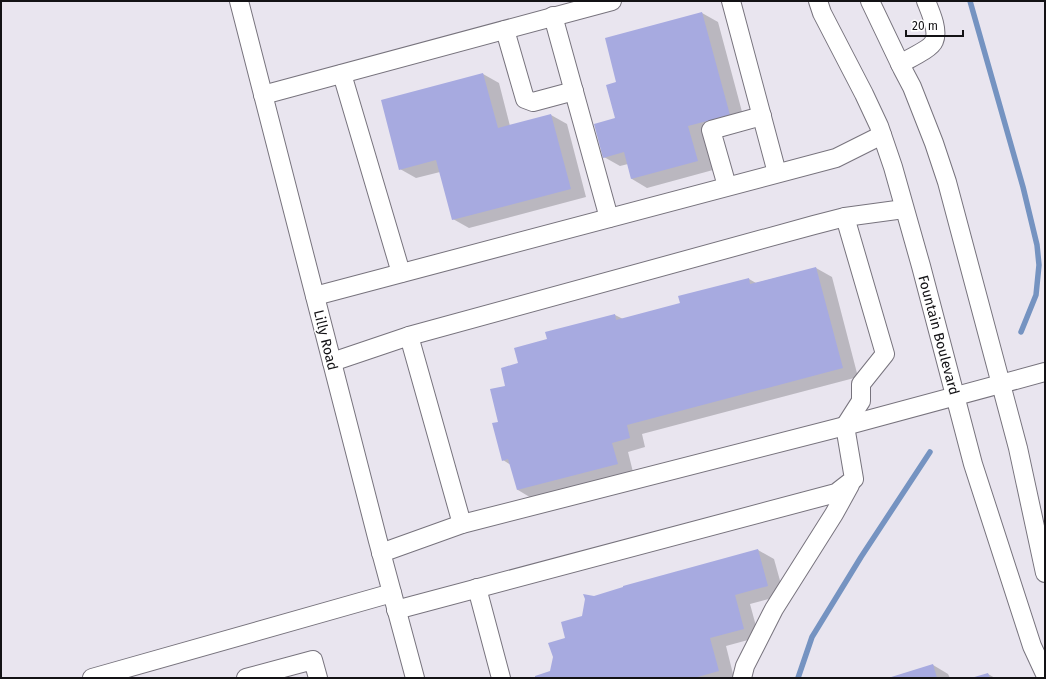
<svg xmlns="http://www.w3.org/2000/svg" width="1046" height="679" font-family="'Fira Sans',sans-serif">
	<rect width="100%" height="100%" fill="#e9e5ef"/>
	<g fill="#0003">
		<path d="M702,13L718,22L745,123L703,135L713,170L647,188L632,179L628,164L620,166L604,157L616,119L617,83Z"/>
		<path d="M483,74L499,83L510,126L551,115L567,124L586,197L469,228L453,219L440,172L416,178L400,169L382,101Z"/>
		<path d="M816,268L832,277L858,377L642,434L645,447L628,452L633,472L533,499L518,490L511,465L503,460L500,422L506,386L520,364L548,340L615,315L623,319L681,304L749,279L756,283Z"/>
		<path d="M758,550L774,559L784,595L750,604L759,637L726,646L734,678H536L551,672L566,639L583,617L594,597Z"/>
		<path d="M933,665L948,674L950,678H890Z"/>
		<path d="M988,674L995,678H973Z"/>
	</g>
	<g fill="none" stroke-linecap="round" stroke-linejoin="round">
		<g stroke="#7593c1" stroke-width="5.5">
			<path d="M970,1L1023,187L1037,245L1039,265L1036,295L1021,332"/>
			<path d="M798,678L812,637L861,557L930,452"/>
		</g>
	</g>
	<g fill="#a7aae0">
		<path d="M702,12L730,115L688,126L698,161L631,179L624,152L603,158L594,124L615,118L606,85L616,82L605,38Z"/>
		<path d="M483,73L498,128L551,114L571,189L452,220L436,160L399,170L381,100Z"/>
		<path d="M816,267L843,368L627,425L630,438L612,443L618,464L517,490L508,459L502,461L492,423L498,422L490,389L505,386L501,368L518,363L514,348L547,339L545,332L615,314L616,320L680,303L678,296L749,278L750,284Z"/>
		<path d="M758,549L768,586L735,595L744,629L710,638L719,671L694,678H535V676L550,671L553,657L548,643L565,638L561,622L582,616L585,599L583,594L594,596L623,587V586Z"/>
		<path d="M933,664L937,678H888Z"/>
		<path d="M988,673L990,678H971Z"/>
	</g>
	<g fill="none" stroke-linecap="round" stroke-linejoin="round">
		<g stroke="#77737d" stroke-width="20">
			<g id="minor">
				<path d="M239,1L378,541L415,678"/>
				<path d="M731,1L777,173"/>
				<path d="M818,1L822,13L864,94L879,126L893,167L921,266L973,464L1032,646L1045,674"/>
				<path d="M870,1L902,68L912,87L934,143L947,182L1018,448L1045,573"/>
				<path d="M553,16L609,218"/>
				<path d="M505,30L525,99L533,102L574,91"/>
				<path d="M900,64C908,59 931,49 934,41C939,30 930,11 926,1"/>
				<path d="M342,74L401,273"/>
				<path d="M263,95L612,1"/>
				<path d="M727,186L711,130L762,116"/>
				<path d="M315,296L836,158L882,135"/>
				<path d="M409,336L462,524"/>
				<path d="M332,362L409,336L814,225L845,217L904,209"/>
				<path d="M381,553L462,524L845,426L1045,372"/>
				<path d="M477,588L501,678"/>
				<path d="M396,610L836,493L854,479L845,426L861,401V384L885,354L845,217"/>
				<path d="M92,678L392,593"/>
				<path d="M246,678L313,660L318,678"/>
				<path d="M742,678L745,666L774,609L834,514L850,485"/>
			</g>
		</g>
		<use href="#minor" stroke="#fff" stroke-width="18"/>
	</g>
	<g text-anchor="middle" stroke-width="3" stroke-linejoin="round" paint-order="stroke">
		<g font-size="14" fill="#131215" stroke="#fff">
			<text transform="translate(939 335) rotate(75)" y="5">Fountain Boulevard</text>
			<text transform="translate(326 340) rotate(76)" y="5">Lilly Road</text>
		</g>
	</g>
	<rect width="1046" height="679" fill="none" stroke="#131215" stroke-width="4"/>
	<path d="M906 30v6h57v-6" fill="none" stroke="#131215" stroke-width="2"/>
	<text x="912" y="30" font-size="12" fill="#131215" stroke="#ffffff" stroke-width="3" paint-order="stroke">20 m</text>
</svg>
